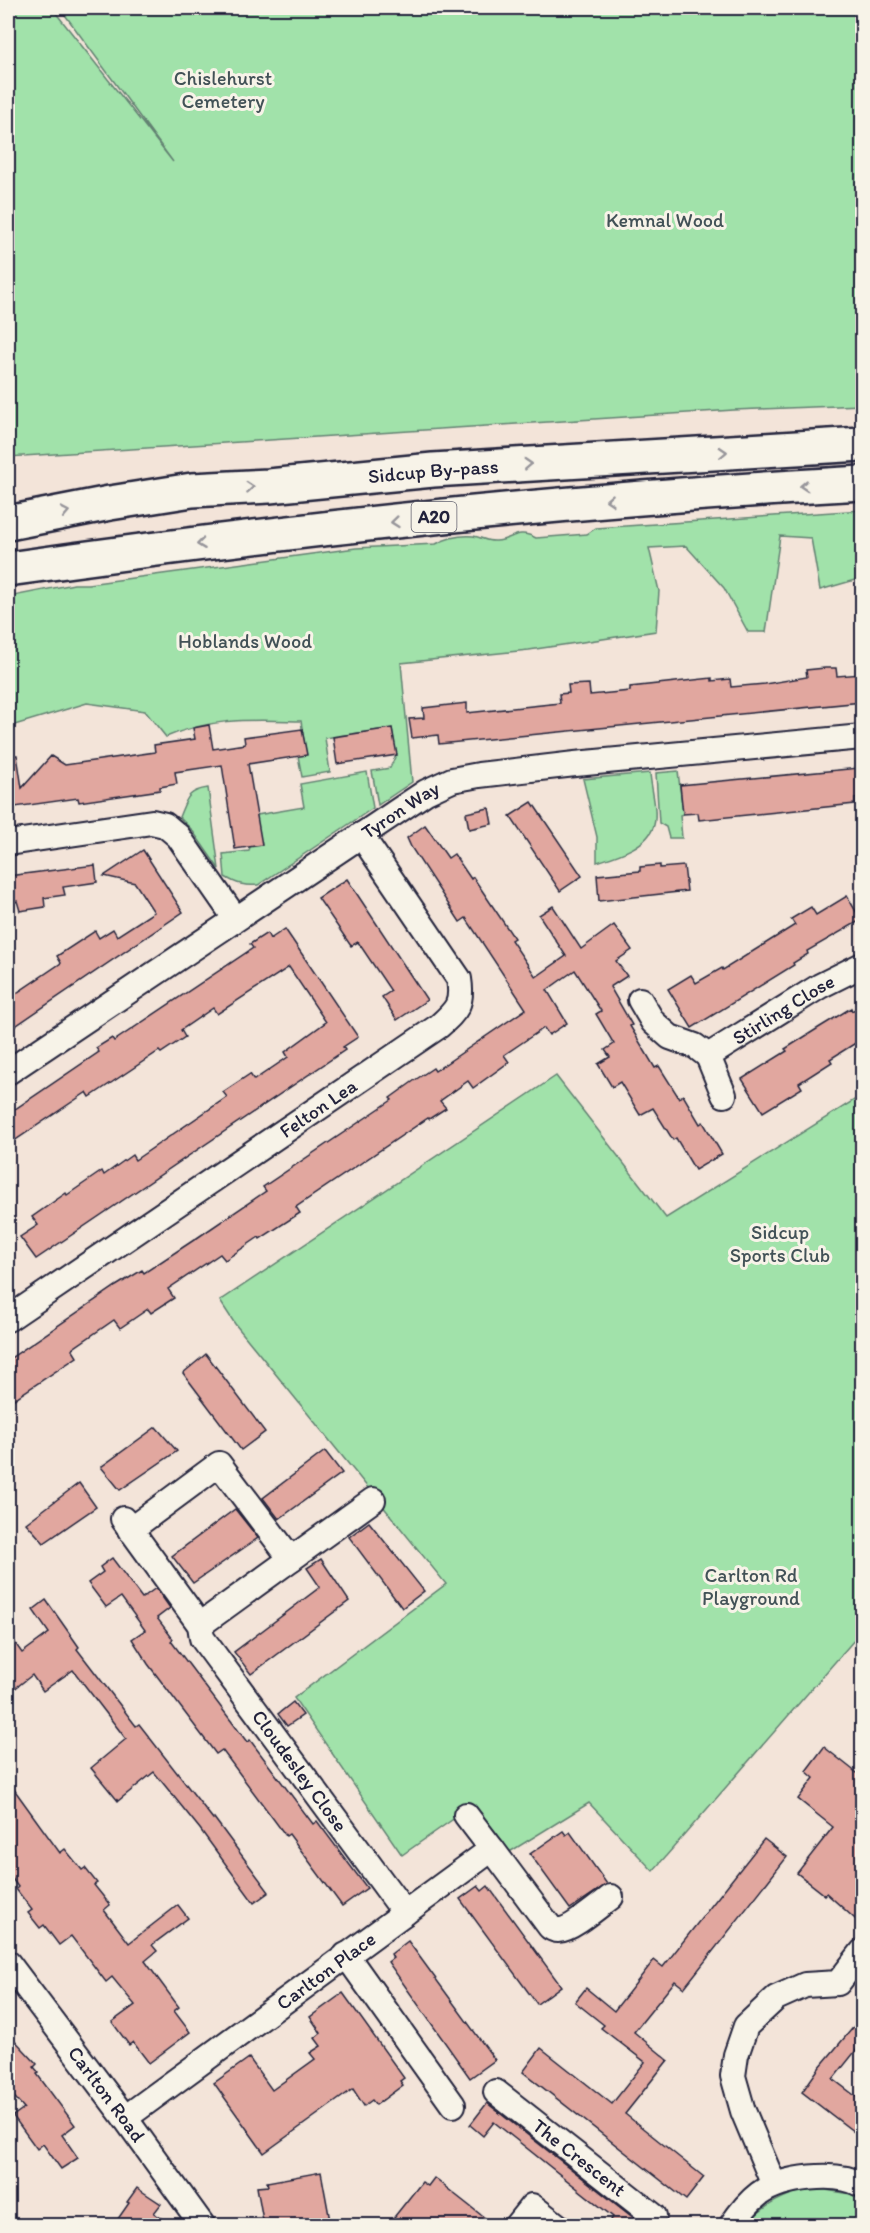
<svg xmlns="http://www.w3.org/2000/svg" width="870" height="2233" font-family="Itim,sans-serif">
	<rect width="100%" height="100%" fill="#f3e4d9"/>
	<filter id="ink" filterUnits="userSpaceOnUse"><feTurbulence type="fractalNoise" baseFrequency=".0167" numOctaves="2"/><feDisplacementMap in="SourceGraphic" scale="12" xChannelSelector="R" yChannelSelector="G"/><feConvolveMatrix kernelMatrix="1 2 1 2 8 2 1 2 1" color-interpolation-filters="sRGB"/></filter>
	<g filter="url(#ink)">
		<g fill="#a1e2aa" stroke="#628272" stroke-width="1.5">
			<path d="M8,8H52L173,162L60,8H862V405L734,410L8,457Z"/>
			<path d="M862,510V578L820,590L811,538L780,536L766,632H748L724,588L686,546L649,548L659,591L656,631L529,650L401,663L412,782L378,805L372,771L390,768L396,755L392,728L325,738L330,772L302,777L298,756L306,755L301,721C251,720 213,717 166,737L145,711L87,703L8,727V597L74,584H88L356,548L436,544C447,538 460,535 473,536C481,537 487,542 496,541C512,540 517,528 536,538L587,534L596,528Z"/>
			<path d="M678,771L683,814L680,815L682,838H669L666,827L659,823L656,773Z"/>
			<path d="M367,772L373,808L258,885C244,886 237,884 225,877L223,854L249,851L257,815L304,807L300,784Z"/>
			<path d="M650,773C651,789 658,810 654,825C648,847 616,856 597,862V837L583,779Z"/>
			<path d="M208,788L219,869L192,830L179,817C187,798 187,791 208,788Z"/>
			<path d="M556,1076L666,1218L862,1095V1631L653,1871L589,1803L508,1853L472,1806L402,1855L294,1698L446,1584L235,1324L220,1301Z"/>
			<path d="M813,2188L851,2194L862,2201V2225L743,2226C767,2204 782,2195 813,2188Z"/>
		</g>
		<g fill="#e1a79f" stroke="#22223b" stroke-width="1.5">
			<path d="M825,668H836L837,676L862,674V702L439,744L438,735L412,738L409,719L424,718L423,708L467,703V713L560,703L559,694L569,693L568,685L589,684L590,695L630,691V687L712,678V681L730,679L731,687L765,684L807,677L806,670Z"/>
			<path d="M209,725L213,749L245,744L244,737L302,729L307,755L248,764L262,845L235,849L222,765L175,772L177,784L160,787V790L79,802L78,798L8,808V755H17L22,788L51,756L65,765L155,752L154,745L195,739L193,728Z"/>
			<path d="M392,728L397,755L337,764L333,737Z"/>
			<path d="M859,768V771H862V797L855,798V804L699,820L698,813L683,814L680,785Z"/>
			<path d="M532,802L582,876L560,891L510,816Z"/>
			<path d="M489,808L492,824L469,829L466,813Z"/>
			<path d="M425,825L448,858L454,854L471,879L473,877L514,938L511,940L536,977L566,956L539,915L553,906L581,949L614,925L632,950L616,961L627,976L610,987L632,1025L630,1026L655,1068L659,1066L679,1098L683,1095L700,1124L703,1122L722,1154L695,1170L676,1138L673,1140L653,1108L640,1115L620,1082L612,1087L598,1064L610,1057L605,1050L614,1044L596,1014L601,1011L575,970L547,990L567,1023L549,1035L544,1028L529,1038L504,1055L509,1062L473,1088L468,1081L440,1101L446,1108L429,1119L428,1118L296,1207L300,1213L260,1239L259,1237L225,1260L220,1254L168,1289L174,1298L151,1313L148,1309L120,1328L114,1320L72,1349L77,1357L8,1403V1360L116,1286L142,1270L144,1273L197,1238L266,1191L263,1187L392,1100L390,1098L415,1080L433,1068L435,1071L526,1009L466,918L460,922L411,847L407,838Z"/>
			<path d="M143,850L183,912L8,1031V999L61,963L57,956L95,931L99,938L113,929L117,936L154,912L135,883L104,876Z"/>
			<path d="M95,865L97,882L63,887L65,895L44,898L45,907L20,911L17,901L8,907V876Z"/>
			<path d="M660,865V868L684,866L687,891L599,901L597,875L640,871V867Z"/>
			<path d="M347,879L427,1000L397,1020L382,997L391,991L358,942L351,946L318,898Z"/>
			<path d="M847,896L861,920L807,951L808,954L793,963L794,965L692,1028L668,989L691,975L696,983L722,968L723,970L795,925L791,919L811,907L816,915Z"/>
			<path d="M285,929L358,1037L343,1047L345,1050L36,1259L20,1237L38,1225L32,1217L66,1193L67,1195L102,1171L104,1175L132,1155L135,1160L227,1097L223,1092L250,1074L254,1080L288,1057L285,1052L326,1022L289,967L217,1014L213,1008L181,1030L185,1037L161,1053L159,1051L90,1097L87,1092L8,1145V1114L99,1052L96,1048L112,1038L114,1041L253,948L250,944L267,933L270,939Z"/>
			<path d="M862,1004V1039L830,1059L832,1062L799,1083L802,1088L763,1112L742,1079L787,1051L785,1049L820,1027L851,1008L852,1011Z"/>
			<path d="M206,1354L265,1432L241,1450L183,1373Z"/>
			<path d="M156,1427L177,1451L120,1490L101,1467Z"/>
			<path d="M325,1451L342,1473L279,1519L263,1498Z"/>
			<path d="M79,1483L96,1507L44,1543L26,1523Z"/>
			<path d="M235,1509L258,1538L193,1583L172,1556Z"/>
			<path d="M369,1522L424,1591L402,1608L349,1537Z"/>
			<path d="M112,1558L142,1598L156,1588L170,1608L157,1618L173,1639L171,1641L247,1742L250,1740L313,1824L317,1821L367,1888L342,1906L289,1834L286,1836L222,1750L216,1754L148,1664L132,1639L145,1630L121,1597L106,1607L88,1583L103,1572L100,1567Z"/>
			<path d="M321,1559L349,1601L251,1674L234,1652L320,1587L307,1568Z"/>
			<path d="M46,1600L79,1647L77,1649L136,1726L139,1724L213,1819L214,1818L269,1892L254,1903L200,1829L154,1772L118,1801L91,1768L126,1739L73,1670L43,1691L32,1675L8,1694V1633L22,1653L49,1633L33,1610Z"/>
			<path d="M293,1702L303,1715L287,1726L278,1714Z"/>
			<path d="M824,1747L862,1777V1925L826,1893L825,1895L797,1873L833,1827L798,1799L814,1778L806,1771Z"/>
			<path d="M8,1781L60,1853L65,1849L82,1870L85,1868L97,1883L94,1885L110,1905L104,1910L129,1943L178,1905L188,1918L152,1945L157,1951L145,1961L179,2007L174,2011L190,2032L149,2063L133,2042L129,2045L112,2022L135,2005L112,1977L106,1982L71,1936L59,1945L44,1925L40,1928L28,1913L32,1910L16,1889L18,1887L8,1873Z"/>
			<path d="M563,1831L566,1835L570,1832L607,1884L570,1909L530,1854Z"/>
			<path d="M764,1839L787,1857L684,1988L675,1981L634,2032L668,2060L625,2114L704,2177L686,2200L523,2072L541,2048L612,2104L645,2062L601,2028L604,2025L575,2002L586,1988L614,2011L654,1960L663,1967Z"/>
			<path d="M478,1886L482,1891L488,1886L561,1986L537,2004L460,1899Z"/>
			<path d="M408,1941L495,2060L470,2078L388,1962L393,1958L391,1954Z"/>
			<path d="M343,1993L404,2078L400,2081L403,2085L376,2105L372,2100L364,2106L353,2089L264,2153L214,2083L249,2058L272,2090L315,2059L310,2053L321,2046L315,2038L321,2033L310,2017Z"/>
			<path d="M862,2017V2043L833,2079L862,2101V2138L802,2092L819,2068Z"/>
			<path d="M8,2033L37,2064L34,2067L39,2073L37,2074L75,2125L62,2135L78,2158L61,2169L43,2144L37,2149L13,2116L24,2108L8,2090Z"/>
			<path d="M487,2103L635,2219L633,2226H607L613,2217L494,2122L483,2136L470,2125Z"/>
			<path d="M321,2172L331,2226H264L257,2187L268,2186L267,2182Z"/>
			<path d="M434,2178L495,2226H387L422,2182L428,2186Z"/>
			<path d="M137,2188L161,2204L154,2213L172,2226H113L129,2203L127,2202Z"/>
		</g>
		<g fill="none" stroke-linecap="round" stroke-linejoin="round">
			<g stroke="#22223b" stroke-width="28">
				<g id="street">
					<path d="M8,843L152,822L165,825L178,836L235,918"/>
					<path id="s1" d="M640,1000L653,1022L670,1037L695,1046L708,1056L820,986L862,965"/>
					<path d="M708,1056L724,1095"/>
					<path id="s2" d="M8,1072L426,792L452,780L479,775L575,764L862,737"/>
					<path id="s3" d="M8,1319L439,1026C457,1010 463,1004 459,979L361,835"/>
					<path id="s4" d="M123,1519L200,1625L202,1638L405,1913"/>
					<path d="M130,1530L219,1464L291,1559L373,1500"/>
					<path d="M200,1625L291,1559"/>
					<path d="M492,1849L550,1927C553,1929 554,1930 558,1930C570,1931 600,1905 611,1897"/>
					<path d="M346,1955L453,2105"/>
					<path id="s5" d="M8,1963L125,2118L203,2226"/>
					<path id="s6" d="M496,2092L654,2216L647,2226"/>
					<path id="s7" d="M125,2118L492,1849L466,1815"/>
					<path d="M774,2185L743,2111L733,2076L736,2055L746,2026L776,1998L805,1985L838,1983L862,1952"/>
					<path d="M516,2226L532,2206L558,2226"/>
					<path d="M731,2226C739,2214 747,2203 759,2194C782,2177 837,2170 862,2185"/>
				</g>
			</g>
			<g stroke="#22223b" stroke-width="38">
				<g id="highway">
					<path id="s8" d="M8,523L110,503L192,490L269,486L433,470L862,444"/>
					<path d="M8,569C291,529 577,499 862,483"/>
				</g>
			</g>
			<use href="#street" stroke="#f7f3e8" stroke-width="24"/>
			<use href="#highway" stroke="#f7f3e8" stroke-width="33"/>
		</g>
		<defs><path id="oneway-chevron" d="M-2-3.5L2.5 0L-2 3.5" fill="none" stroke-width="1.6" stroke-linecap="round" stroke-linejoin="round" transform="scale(1.5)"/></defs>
		<g stroke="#97959a">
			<use href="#oneway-chevron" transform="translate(723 452) rotate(-3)"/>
			<use href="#oneway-chevron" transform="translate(528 464) rotate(-3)"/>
			<use href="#oneway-chevron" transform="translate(804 486) rotate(177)"/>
			<use href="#oneway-chevron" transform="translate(250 487) rotate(-4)"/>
			<use href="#oneway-chevron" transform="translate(610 500) rotate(176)"/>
			<use href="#oneway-chevron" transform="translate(65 512) rotate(-11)"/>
			<use href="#oneway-chevron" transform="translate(395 522) rotate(174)"/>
			<use href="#oneway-chevron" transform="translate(201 544) rotate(173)"/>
		</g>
	</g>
	<g text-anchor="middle" stroke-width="6" stroke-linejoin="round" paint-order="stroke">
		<rect fill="#f7f3e8" stroke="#62616f" stroke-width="1.5" x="411.5" y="502" width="45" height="30" rx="4.5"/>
		<g font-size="18" font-weight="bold" fill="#22223b">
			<text x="434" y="523">A20</text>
		</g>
		<g font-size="20" fill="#425257" stroke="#f7f3e8">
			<text x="223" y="85">Chislehurst<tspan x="223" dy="23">Cemetery</tspan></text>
			<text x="665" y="227">Kemnal Wood</text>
			<text x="245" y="648">Hoblands Wood</text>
			<text x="780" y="1239">Sidcup<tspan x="780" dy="23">Sports Club</tspan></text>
			<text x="751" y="1582">Carlton Rd<tspan x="751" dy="23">Playground</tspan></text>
		</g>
		<g font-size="20" fill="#22223b" stroke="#f7f3e8">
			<text dy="7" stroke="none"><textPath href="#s8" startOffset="429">Sidcup By-pass</textPath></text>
			<text dy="7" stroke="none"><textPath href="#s2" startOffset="472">Tyron Way</textPath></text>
			<text dy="7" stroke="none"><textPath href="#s1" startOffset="180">Stirling Close</textPath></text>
			<text dy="7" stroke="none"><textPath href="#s3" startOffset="375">Felton Lea</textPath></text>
			<text dy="7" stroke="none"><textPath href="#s4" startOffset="309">Cloudesley Close</textPath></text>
			<text dy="7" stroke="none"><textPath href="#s7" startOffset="249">Carlton Place</textPath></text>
			<text dy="7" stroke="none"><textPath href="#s5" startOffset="164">Carlton Road</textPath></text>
			<text dy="7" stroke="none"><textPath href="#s6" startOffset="106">The Crescent</textPath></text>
		</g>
	</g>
	<rect width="870" height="2233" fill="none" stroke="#f7f3e8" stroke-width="30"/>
	<rect x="15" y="15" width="840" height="2203" fill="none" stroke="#22223b" stroke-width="2" filter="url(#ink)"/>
</svg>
